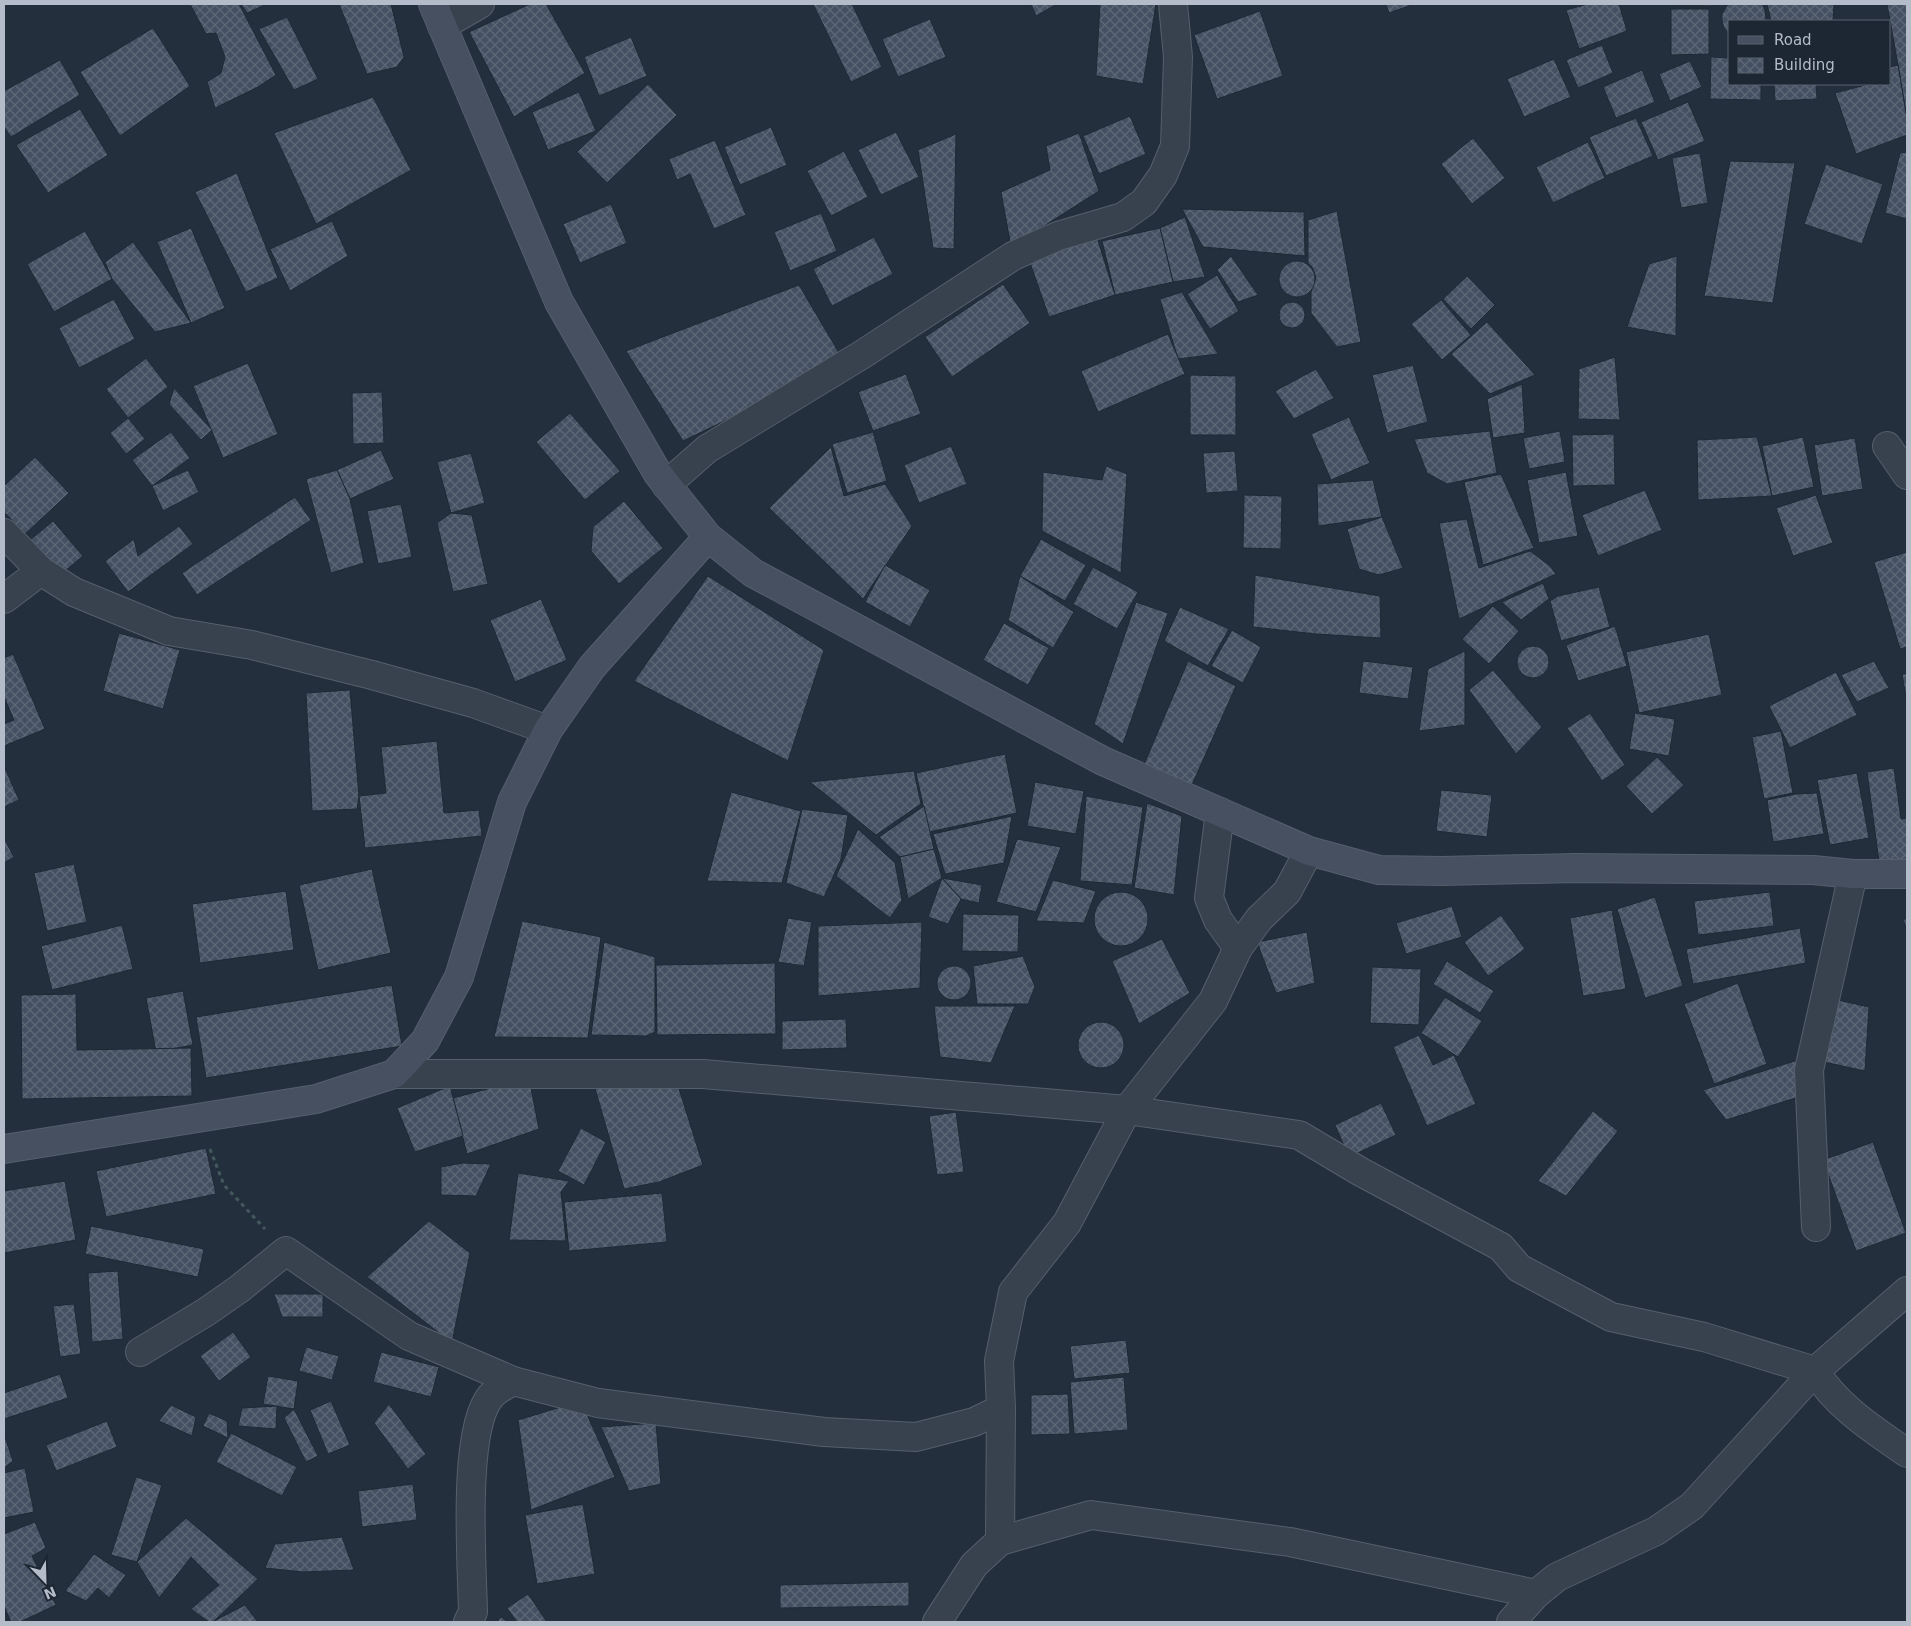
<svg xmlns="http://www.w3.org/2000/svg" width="1911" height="1626" font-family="'DejaVu Sans',sans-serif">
	<defs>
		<pattern id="building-cross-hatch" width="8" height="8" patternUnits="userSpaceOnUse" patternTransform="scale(1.25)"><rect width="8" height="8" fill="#455162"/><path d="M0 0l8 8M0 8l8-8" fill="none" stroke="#5d6877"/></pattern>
	</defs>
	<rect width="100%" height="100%" fill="#242f3e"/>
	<g fill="url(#building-cross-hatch)" stroke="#1f2835">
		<path d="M190,4H239L276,75L258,87L215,108L207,82L221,73L225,57L216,33L206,34Z"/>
		<path d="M241,4H267L247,13Z"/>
		<path d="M339,4H391L404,57L397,67L367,74Z"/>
		<path d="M530,4H546L585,73L514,117L469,32Z"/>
		<path d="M813,4H852L882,67L851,82Z"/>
		<path d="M1031,4H1057L1036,16Z"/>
		<path d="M1100,4H1156L1143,84L1096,76Z"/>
		<path d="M1386,4H1414L1389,13Z"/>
		<path d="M1588,4H1619L1627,31L1579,49L1566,10Z"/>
		<path d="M1655,4H1711V6Z"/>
		<path d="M1728,4H1762L1765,10L1766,21H1730V35L1724,28L1722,21V14Z"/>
		<path d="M1767,4H1834L1833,21H1771Z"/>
		<path d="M1887,4H1907V119L1898,65Z"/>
		<path d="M1671,9H1709V54L1671,55Z"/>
		<path d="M1260,11L1283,76L1217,99L1194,35Z"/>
		<path d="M287,17L318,79L294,90L259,29Z"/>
		<path d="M930,19L946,57L898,77L882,39Z"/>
		<path d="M153,28L190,86L120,136L80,72Z"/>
		<path d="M631,37L647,76L599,96L584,57Z"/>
		<path d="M1602,45L1613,73L1578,88L1566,60Z"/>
		<path d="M1711,57L1730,58V84H1761V100L1710,99Z"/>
		<path d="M1554,59L1571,97L1524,117L1507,79Z"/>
		<path d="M60,60L80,95L11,137L4,127V91Z"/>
		<path d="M1690,61L1702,87L1670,101L1659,74Z"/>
		<path d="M1898,65L1907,119V135L1856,154L1835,93L1869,84H1890V67Z"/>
		<path d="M1642,70L1655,102L1616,118L1603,87Z"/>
		<path d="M648,84L677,115L607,183L577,152Z"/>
		<path d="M1774,84H1816L1817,99L1775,101Z"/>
		<path d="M579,92L596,131L548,150L532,112Z"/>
		<path d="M373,97L411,170L316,224L274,133Z"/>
		<path d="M1688,102L1705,141L1658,160L1641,122Z"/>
		<path d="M80,109L108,155L48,193L16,145Z"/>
		<path d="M1130,116L1146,154L1099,174L1083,136Z"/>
		<path d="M1636,118L1653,156L1606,176L1589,137Z"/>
		<path d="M771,127L787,165L740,185L724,147Z"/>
		<path d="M896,132L919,177L881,195L858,150Z"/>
		<path d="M1079,133L1099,191L1011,247L1001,192L1050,170L1046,146Z"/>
		<path d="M956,134L954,249L933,248L918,150Z"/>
		<path d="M1473,138L1505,178L1472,204L1441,164Z"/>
		<path d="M715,140L746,215L714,229L690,174L677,180L669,159Z"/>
		<path d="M1588,142L1605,178L1553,203L1536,167Z"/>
		<path d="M844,151L868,197L831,216L807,171Z"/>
		<path d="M1907,152V219L1885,213L1900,153Z"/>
		<path d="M1700,153L1708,203L1681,208L1672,158Z"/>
		<path d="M1730,161L1795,163L1773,303L1704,296Z"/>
		<path d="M1826,164L1883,184L1862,244L1804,224Z"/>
		<path d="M237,173L278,278L246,292L195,192Z"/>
		<path d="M611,204L627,243L580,263L563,224Z"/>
		<path d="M1182,209L1304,212L1305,256L1203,247Z"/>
		<path d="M1337,211L1361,342L1337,347L1311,313V292L1316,277L1312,267L1308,263V220Z"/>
		<path d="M821,213L837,251L790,271L774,232Z"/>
		<path d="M1185,217L1205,277L1173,282L1160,228Z"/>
		<path d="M332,221L348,256L290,291L270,249Z"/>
		<path d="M191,228L225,308L191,323L157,242Z"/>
		<path d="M1160,228L1173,282L1115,295L1102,241Z"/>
		<path d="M85,231L112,279L54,312L27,264Z"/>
		<path d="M874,237L893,274L832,306L813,269Z"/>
		<path d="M1097,237L1115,295L1049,317L1029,260Z"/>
		<path d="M133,242L191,323L155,332L112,279L105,262Z"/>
		<path d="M1231,256L1258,295L1238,302L1217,270Z"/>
		<path d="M1677,256L1676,336L1627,327L1649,264Z"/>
		<circle cx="1297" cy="279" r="18"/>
		<path d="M1217,275L1239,311L1210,329L1187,294Z"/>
		<path d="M1467,276L1495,305L1471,329L1443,299Z"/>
		<path d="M1003,284L1030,323L952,377L925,337Z"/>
		<path d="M799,285L845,363L683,441L626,351Z"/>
		<path d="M1182,292L1218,354L1178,359L1160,299Z"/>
		<path d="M114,299L135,339L79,368L59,328Z"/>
		<path d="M1441,300L1471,335L1442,360L1411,324Z"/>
		<circle cx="1292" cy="315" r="13"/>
		<path d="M1487,322L1535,375L1490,394L1451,354Z"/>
		<path d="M1168,334L1185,374L1098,412L1081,371Z"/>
		<path d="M1615,357L1620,420L1578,419L1579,369Z"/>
		<path d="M146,358L168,387L128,418L106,389Z"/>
		<path d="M248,363L278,434L223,458L193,386Z"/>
		<path d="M1413,365L1428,422L1387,433L1372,375Z"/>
		<path d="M1316,369L1334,398L1294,419L1275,391Z"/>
		<path d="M906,374L921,414L873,431L858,392Z"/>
		<path d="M1190,375L1236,376V435H1190Z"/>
		<path d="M1522,384L1525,433L1493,438L1487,399Z"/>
		<path d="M174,388L212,430L201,440L169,404Z"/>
		<path d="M382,392L384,443L353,444L352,393Z"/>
		<path d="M570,413L620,471L585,500L536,442Z"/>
		<path d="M1349,417L1370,463L1331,480L1311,434Z"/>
		<path d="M128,418L145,439L126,454L110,433Z"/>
		<path d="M1490,431L1497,473L1447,484L1427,473L1414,439Z"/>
		<path d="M1560,431L1565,462L1529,469L1523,438Z"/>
		<path d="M171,432L190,458L152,486L132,460Z"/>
		<path d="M873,432L887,481L847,493L832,444Z"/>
		<path d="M1614,434L1615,485L1573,486L1572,435Z"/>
		<path d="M1757,437L1772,496L1698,500L1697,440Z"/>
		<path d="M1803,437L1814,487L1772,496L1762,446Z"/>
		<path d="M1855,438L1863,489L1822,496L1814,445Z"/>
		<path d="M951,446L967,484L919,503L904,465Z"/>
		<path d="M831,447L844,496L885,484L912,526L863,599L769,508Z"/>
		<path d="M381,450L394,479L350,499L337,470Z"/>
		<path d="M1235,451L1238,491L1206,493L1203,453Z"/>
		<path d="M471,453L485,503L451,513L437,462Z"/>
		<path d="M35,457L69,493L25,534L4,512V486Z"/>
		<path d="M1106,466L1127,474L1121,573L1042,531L1043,472L1102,480Z"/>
		<path d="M188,470L199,492L163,511L152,486Z"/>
		<path d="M337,470L350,499L364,563L331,573L306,479Z"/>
		<path d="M1566,472L1578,536L1539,543L1527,480Z"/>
		<path d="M1501,474L1534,548L1483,565L1464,482Z"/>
		<path d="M1373,480L1382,517L1318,526L1317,484Z"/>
		<path d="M1645,490L1662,530L1598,556L1582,515Z"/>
		<path d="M1244,495L1282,496L1281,549L1243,548Z"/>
		<path d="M1816,495L1833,543L1793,556L1776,508Z"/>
		<path d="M295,497L311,520L197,595L182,573Z"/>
		<path d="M624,501L663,548L619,584L591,551L593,527Z"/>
		<path d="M401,504L412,557L378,564L367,511Z"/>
		<path d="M451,513L472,515L488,584L453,592L437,523Z"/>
		<path d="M1382,517L1403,568L1379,575L1359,569L1347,529Z"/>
		<path d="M1467,519L1479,568L1530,551L1550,566L1556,574L1459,619L1439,523Z"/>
		<path d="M53,521L83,556L59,576L30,540Z"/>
		<path d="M179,526L193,544L128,592L105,561L134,539L138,556Z"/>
		<path d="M1041,539L1086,565L1065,601L1020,576Z"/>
		<path d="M1907,552V647L1900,649L1874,562Z"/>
		<path d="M885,565L930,590L910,627L865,602Z"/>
		<path d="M1093,567L1138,592L1117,629L1073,604Z"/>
		<path d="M1255,575L1380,596L1381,638L1316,634L1253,627Z"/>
		<path d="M708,576L824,650L788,761L634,681Z"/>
		<path d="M1020,576L1074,612L1053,648L1008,620Z"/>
		<path d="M1543,583L1549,599L1521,620L1502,602Z"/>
		<path d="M1599,587L1610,627L1561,641L1550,601L1558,596Z"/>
		<path d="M541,599L567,660L515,682L490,620Z"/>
		<path d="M1136,602L1168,613L1123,744L1094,724Z"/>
		<path d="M1493,606L1519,631L1489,664L1462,639Z"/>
		<path d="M1180,607L1229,629L1208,666L1164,641Z"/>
		<path d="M1004,623L1049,648L1028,685L983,660Z"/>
		<path d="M1615,626L1627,666L1578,681L1566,645Z"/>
		<path d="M1232,630L1261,647L1243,683L1211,666Z"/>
		<path d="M119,633L180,650L163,709L103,691Z"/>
		<path d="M1709,634L1722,695L1639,713L1626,652Z"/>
		<circle cx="1533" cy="662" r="16"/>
		<path d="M1465,651V725L1419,731L1428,669Z"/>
		<path d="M13,654L45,729L4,746V724L14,720L4,697V658Z"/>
		<path d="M1188,661L1236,686L1191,787L1143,767Z"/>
		<path d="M1363,661L1413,667L1408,699L1359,693Z"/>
		<path d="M1874,661L1889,688L1857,702L1841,675Z"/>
		<path d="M1493,670L1542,727L1516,754L1469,690Z"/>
		<path d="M1836,672L1857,715L1790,748L1769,706Z"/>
		<path d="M1902,674H1907V703Z"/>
		<path d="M350,690L359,796L357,809L312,811L306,693Z"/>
		<path d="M1590,713L1625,765L1602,781L1567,728Z"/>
		<path d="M1635,713L1675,719L1669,756L1629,749Z"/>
		<path d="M1781,731L1793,793L1764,799L1752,737Z"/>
		<path d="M437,741L444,813L479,810L482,836L365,848L359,796L386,793L381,747Z"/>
		<path d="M1005,754L1017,813L929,832L916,773Z"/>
		<path d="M1657,757L1684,785L1652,814L1626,786Z"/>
		<path d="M4,766L19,800L4,807Z"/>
		<path d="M1894,768L1901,819L1907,818V865L1880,869L1867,772Z"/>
		<path d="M914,771L921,804L876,835L810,782Z"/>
		<path d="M1857,773L1869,838L1830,845L1817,780Z"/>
		<path d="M1035,782L1084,791L1076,834L1027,826Z"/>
		<path d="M1441,790L1492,795L1487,837L1436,831Z"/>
		<path d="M731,792L801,811L782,883L707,881Z"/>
		<path d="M1817,793L1824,834L1773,842L1767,800L1796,794Z"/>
		<path d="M1086,796L1143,807L1132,885L1080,881Z"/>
		<path d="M1147,803L1182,816L1174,895L1134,888Z"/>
		<path d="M924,806L934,849L900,857L879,837Z"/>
		<path d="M802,809L848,815L841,859L824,897L786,883Z"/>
		<path d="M1012,816L1004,863L945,874L933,834Z"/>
		<path d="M858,829L895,863L902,900L890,918L836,876Z"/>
		<path d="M4,838L14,857L4,863Z"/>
		<path d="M1017,839L1061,847L1036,912L996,902Z"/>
		<path d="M934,849L942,878L908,899L900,857Z"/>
		<path d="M74,864L87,922L47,931L34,873Z"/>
		<path d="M372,869L391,953L318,970L299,885Z"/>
		<path d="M942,878L982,885L979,903L961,899Z"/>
		<path d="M942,878L961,899L948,924L928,917Z"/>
		<path d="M1053,880L1096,891L1084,923L1036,921Z"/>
		<path d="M286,891L294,950L200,963L192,904Z"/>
		<circle cx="1121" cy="919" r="27"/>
		<path d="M1770,892L1774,926L1698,935L1694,901Z"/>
		<path d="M1655,897L1683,986L1645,998L1617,909Z"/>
		<path d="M1452,906L1462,937L1406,954L1396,923Z"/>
		<path d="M1612,910L1626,989L1583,996L1570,918Z"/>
		<path d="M963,914L1019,915L1018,952L962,951Z"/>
		<path d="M1501,915L1525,949L1488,976L1464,942Z"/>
		<path d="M788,918L812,922L804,966L778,962Z"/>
		<path d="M1907,918V929L1903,920Z"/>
		<path d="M522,921L601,937L588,1038L494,1037Z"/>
		<path d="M922,922L920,988L818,996V926Z"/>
		<path d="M122,925L133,969L52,990L41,946Z"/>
		<path d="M1800,928L1806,963L1693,984L1686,949Z"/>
		<path d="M1307,932L1315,983L1276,993L1257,942Z"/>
		<path d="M1162,939L1190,993L1139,1024L1112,961Z"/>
		<path d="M604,942L655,957V1032L646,1036L591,1035Z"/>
		<path d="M1023,956L1035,987L1028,1004H977L973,966Z"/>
		<path d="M1447,961L1494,991L1480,1013L1433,984Z"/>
		<path d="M775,963L776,1034L657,1035L656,965Z"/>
		<circle cx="954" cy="983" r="17"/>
		<path d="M1372,967L1421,969L1419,1025L1370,1023Z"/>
		<path d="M1738,983L1767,1064L1714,1084L1684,1004Z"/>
		<path d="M392,985L402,1046L206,1078L196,1017Z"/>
		<path d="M183,991L193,1045L156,1052L146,998Z"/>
		<path d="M76,994L77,1050L191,1048L192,1096L22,1099L21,995Z"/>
		<path d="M1445,997L1482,1021L1458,1057L1421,1033Z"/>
		<path d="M1833,999L1869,1007L1865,1071L1824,1062Z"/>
		<path d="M934,1006H1015L991,1063L940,1057Z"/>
		<path d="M846,1019L847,1048L782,1050V1021Z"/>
		<circle cx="1101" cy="1045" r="23"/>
		<path d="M1419,1035L1433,1065L1454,1055L1476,1104L1427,1126L1393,1047Z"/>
		<path d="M1798,1060L1808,1094L1726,1120L1703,1090Z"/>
		<path d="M675,1076L703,1165L659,1182L624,1189L592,1078Z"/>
		<path d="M529,1078L539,1129L467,1154L453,1098Z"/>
		<path d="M450,1086L463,1136L415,1152L397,1108Z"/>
		<path d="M1381,1103L1396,1135L1349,1157L1335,1125Z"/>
		<path d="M1593,1111L1618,1131L1566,1196L1538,1181Z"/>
		<path d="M956,1112L964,1172L937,1175L929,1116Z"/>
		<path d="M581,1128L606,1142L584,1185L558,1171Z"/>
		<path d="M1873,1142L1906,1233L1856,1251L1823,1160Z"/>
		<path d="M206,1148L216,1194L106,1217L96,1171Z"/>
		<path d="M463,1163L491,1164L476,1196L441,1195V1167Z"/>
		<path d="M518,1173L569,1181L561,1192L566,1241L509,1240Z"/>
		<path d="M65,1181L76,1240L4,1253V1191Z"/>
		<path d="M662,1193L667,1242L569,1251L564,1202Z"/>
		<path d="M429,1221L470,1253L452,1343L367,1277Z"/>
		<path d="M91,1226L204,1249L198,1277L85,1254Z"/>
		<path d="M118,1271L123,1339L92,1342L88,1273Z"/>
		<path d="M274,1294H323V1317H282Z"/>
		<path d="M74,1304L81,1354L60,1357L53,1306Z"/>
		<path d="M233,1332L251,1357L219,1381L200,1356Z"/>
		<path d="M1126,1340L1130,1373L1074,1379L1070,1346Z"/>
		<path d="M306,1347L339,1356L332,1380L299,1371Z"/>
		<path d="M381,1352L439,1367L431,1397L373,1382Z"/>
		<path d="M60,1374L68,1398L4,1419V1393Z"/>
		<path d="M268,1376L298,1381L294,1409L263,1404Z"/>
		<path d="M1124,1377L1128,1430L1074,1434L1070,1382Z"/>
		<path d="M1068,1394L1070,1434L1031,1435V1395Z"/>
		<path d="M331,1401L350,1445L328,1454L310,1410Z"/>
		<path d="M581,1401L615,1477L531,1510L518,1420Z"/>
		<path d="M389,1404L426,1454L408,1469L374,1423Z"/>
		<path d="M171,1405L196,1417L192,1436L159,1421Z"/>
		<path d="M277,1406L276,1429L238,1426L242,1408Z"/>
		<path d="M294,1409L318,1456L306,1462L284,1418Z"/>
		<path d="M209,1413L227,1421L228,1438L203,1426Z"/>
		<path d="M107,1421L117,1447L56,1471L46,1445Z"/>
		<path d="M656,1423L661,1484L629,1491L601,1427Z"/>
		<path d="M231,1433L297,1467L282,1496L216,1462Z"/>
		<path d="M4,1434L13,1461L4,1468Z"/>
		<path d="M25,1468L34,1512L4,1518V1473Z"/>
		<path d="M136,1477L162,1485L137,1562L111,1555Z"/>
		<path d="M413,1484L417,1520L362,1527L358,1491Z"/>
		<path d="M583,1504L595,1574L537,1584L525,1515Z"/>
		<path d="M186,1518L258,1579L213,1622H209L191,1609L219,1585L191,1557L159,1598L137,1562Z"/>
		<path d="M35,1522L46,1548L32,1556L56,1605L20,1622H11L4,1606V1534Z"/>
		<path d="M342,1537L354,1570L303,1572L265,1568L275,1544Z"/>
		<path d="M94,1554L126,1575L109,1598L98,1588L86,1601L65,1591Z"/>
		<path d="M909,1582V1606L780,1608V1585Z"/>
		<path d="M528,1594L547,1622H517L507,1608Z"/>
		<path d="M245,1605L258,1622H212Z"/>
		<path d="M501,1617L508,1622H497Z"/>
	</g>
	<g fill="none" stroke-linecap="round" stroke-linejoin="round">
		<g stroke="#565f6c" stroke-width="30">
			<g id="street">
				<path d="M442,26L480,4"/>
				<path d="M1887,446L1907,475"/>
				<path d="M666,485L707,449L863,354L1013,256L1058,236L1123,217L1144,202L1163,175L1175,146L1178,57L1173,4"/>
				<path d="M4,533L41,571L74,592L169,631L252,645L372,675L473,703L548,730"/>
				<path d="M4,599L41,571"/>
				<path d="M1220,812L1209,898L1218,920L1238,948"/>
				<path d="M394,1074H703L1127,1110L1299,1135L1361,1172L1501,1247L1519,1268L1611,1317L1704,1337L1815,1371C1836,1406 1874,1430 1907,1453"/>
				<path d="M1816,1227L1809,1070L1853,874"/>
				<path d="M140,1352L206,1312L239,1289L286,1251L409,1336L513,1381L598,1403L824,1432L916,1437L974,1422L1001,1409L999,1361L1013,1292L1067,1223L1127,1110L1213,1001L1238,948L1259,919L1287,892L1309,851"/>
				<path d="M1000,1541L1001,1409"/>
				<path d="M468,1622L473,1612C472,1565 462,1429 491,1396C496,1390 506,1385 513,1381"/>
				<path d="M937,1622L974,1565L1000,1541L1091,1515L1290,1542L1536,1594"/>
				<path d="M1511,1622L1536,1594L1557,1577L1656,1531L1692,1506L1815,1371L1907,1291"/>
			</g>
		</g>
		<g stroke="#565f6c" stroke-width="30">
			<g id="secondary">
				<path d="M433,4L559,302L658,474L708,537L753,573L1103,761L1309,851L1379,870L1442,871L1575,868L1813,870L1853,874H1907"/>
				<path d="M4,1149L316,1099L394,1074L425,1041L459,977L512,802L548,730L592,667L708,537"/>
			</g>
		</g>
		<path stroke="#44595c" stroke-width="3" stroke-dasharray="4 4" stroke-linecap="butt" d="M210,1149L224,1185L265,1229"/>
		<use href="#street" stroke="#38414e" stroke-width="28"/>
		<use href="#secondary" stroke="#465061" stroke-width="28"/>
	</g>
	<rect width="1911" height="1626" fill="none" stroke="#b4bcc9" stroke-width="10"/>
	<rect x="1728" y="20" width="162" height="65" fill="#1d2633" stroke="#59626f"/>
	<rect x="1738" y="36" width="25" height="8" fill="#465061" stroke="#59626f"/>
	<text x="1774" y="45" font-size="15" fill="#b4bcc9">Road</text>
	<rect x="1738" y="58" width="25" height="15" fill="url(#building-cross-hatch)" stroke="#59626f"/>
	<text x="1774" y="70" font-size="15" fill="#b4bcc9">Building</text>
	<g transform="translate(45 1581) rotate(157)" stroke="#1d2633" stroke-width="4" paint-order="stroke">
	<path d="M0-4L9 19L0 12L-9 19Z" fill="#b4bcc9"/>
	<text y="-8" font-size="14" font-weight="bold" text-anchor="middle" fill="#b4bcc9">N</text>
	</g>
</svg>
